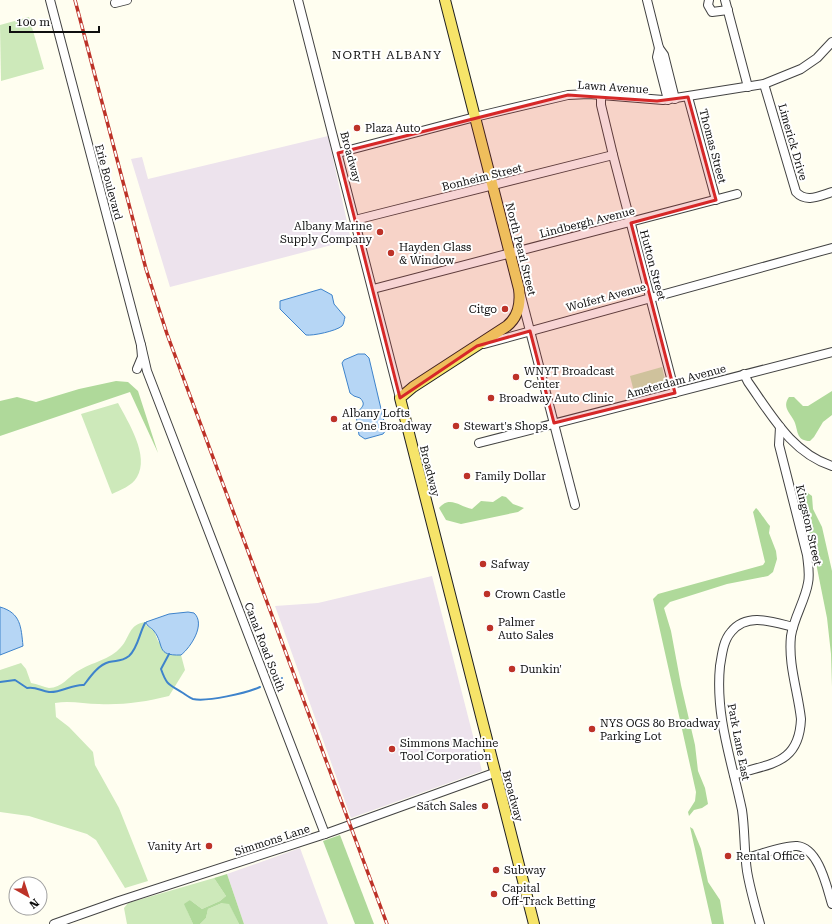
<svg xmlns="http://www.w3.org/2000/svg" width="832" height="924" font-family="'Roboto Serif',serif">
	<rect width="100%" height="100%" fill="#fffef0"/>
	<g fill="#ede3ed">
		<path d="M328,136L351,240L170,287L131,159L142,157L148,179Z"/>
		<path d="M432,576L482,771L351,818L275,606L318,603Z"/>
		<path d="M300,848L328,924H244L227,874Z"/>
	</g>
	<g fill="#cde9ba">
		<path d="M29,17L44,69L1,81L0,25Z"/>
		<path d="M662,367L667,387L635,396L630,376Z"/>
		<path d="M118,403C128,422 150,456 137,477C132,486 120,490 112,494L81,414Z"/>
		<path d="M146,622V625L154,631L158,641L171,655H181L185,670L169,696C145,702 123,705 99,704C84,704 70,700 55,703L56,717L69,727L93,752L95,765L119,808L148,881L125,888L96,840L87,834L29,816L0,812V670L21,663L26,669L31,683C37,684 44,687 49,688C62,688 69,676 78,671C92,662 110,660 121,647C130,638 128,624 146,622Z"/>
		<path d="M214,878L226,896L220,901L202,909L190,900L187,910L193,924H127L124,908L128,903Z"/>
		<path d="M222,903H229L239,924H200L206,918L208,909Z"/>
	</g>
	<g fill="#afd99a">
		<path d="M116,381L128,382L138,391L158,453L130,392L0,436V401L17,397L36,402L79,389Z"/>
		<path d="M832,391V415L823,422L814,437L810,441C797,441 798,432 795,423C792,414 781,408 789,397H794L803,406H808Z"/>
		<path d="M801,488L812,496L813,509L822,527L832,571V687L831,654L827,618L816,563L798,489Z"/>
		<path d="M502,496L506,497L513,504L524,508L518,512L461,524L446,520L439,508C450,495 460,507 472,509L481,501L493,502Z"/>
		<path d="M756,508C759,510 766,522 770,526L769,533L776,551L777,559L773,572L768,576L727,584L670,602L664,608L671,631L681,685L695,745L698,771L705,788L708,804L702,808L694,810L689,816L688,812L695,801L696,792L653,599L658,594L763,565L765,562L753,512Z"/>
		<path d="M690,827L693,829L701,849L708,882L720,900L724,924H712Z"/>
		<path d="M340,835L374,924H355L323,841Z"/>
		<path d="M227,874L244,924H239L229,904L222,903L208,909L206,918L200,924H193L184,904L190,900L202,909L220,901L226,896L214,878Z"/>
	</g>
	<g fill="#b6d6f5" stroke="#3e83cb">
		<path d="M321,289L332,295L334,304L345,317C344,320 344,324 342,326C336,331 313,336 306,335L280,309V301Z"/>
		<path d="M358,354H365L369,358L386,430L383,434L365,439L359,435L356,415C359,408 368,406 360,398L354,396L350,393L342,363L344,360Z"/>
		<path d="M0,607C21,613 21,627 23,646L0,655Z"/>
		<path d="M188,612L194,613C206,624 191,647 181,655C155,656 165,645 154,631C151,627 147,627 146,622L169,614Z"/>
	</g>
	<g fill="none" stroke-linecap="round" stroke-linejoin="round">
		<g stroke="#3e83cb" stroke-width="2">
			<path d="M169,654L161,669C167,686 169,684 183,693C186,695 190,698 193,699C207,702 247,693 260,687"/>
			<path d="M0,682L15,680L27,688C35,686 41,691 49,692C61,693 72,684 84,685C90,677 98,665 109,662C117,660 121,662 129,656C138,648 139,634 145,623"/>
			<path d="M276,682L282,678"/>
		</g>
		<g stroke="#424242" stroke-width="10">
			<g id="minor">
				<path d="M50,0L141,345L142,357L137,369"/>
				<path d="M298,0L400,398"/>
				<path d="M647,0L659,48L664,55L675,99"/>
				<path d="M709,0L708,5L712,12L728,10"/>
				<path d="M725,0L748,87"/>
				<path d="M115,3L127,0"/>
				<path d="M659,48L657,57L668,100"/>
				<path d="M764,84L796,192C806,203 819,196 832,192"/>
				<path d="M601,96V105L613,155L675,393"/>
				<path d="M688,97L716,200"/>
				<path d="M338,153L475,117L568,95L589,94L663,100L764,84L801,69L817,58L832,42"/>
				<path d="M355,220L613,155"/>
				<path d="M373,289L737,194"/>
				<path d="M521,296L575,505"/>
				<path d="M484,344L832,248"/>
				<path d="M141,345L147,371L325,834"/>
				<path d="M744,374L748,382C772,416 792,453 832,466"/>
				<path d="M479,443L832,352"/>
				<path d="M734,775C768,763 799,766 801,719C798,691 788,665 791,636C794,617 805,601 808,583C810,574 808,564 807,555L779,445L780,427"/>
				<path d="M746,858C759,855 785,845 797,846C819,848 827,888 832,904"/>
				<path d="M54,924L119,901L325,834L494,773"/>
				<path d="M760,924C755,906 750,889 747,871C744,851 745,830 742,810C732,762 715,716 720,666C722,655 723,641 731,632C747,612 773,622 793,627"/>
			</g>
		</g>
		<g stroke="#202020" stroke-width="12">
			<path id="major" d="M445,0L519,289C521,304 518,317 507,326L413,387L400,398L534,924"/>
		</g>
		<use href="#minor" stroke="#fff" stroke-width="8"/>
		<use href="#major" stroke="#f6e469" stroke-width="10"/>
		<g stroke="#bd3228" stroke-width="3.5">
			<path id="rail" d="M75,0L146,269L167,334L387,924"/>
		</g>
		<use href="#rail" stroke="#fff" stroke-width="2" stroke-dasharray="6" stroke-linecap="butt"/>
	</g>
	<path fill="#d62828" fill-opacity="0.2" stroke="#d62828" stroke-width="3" stroke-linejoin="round" d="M568,95L657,101L688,97L716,200L631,223L675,393L554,423L530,331L477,346L400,398L338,153Z"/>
	<g fill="#bd3228" stroke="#fff" stroke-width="1.5">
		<circle cx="357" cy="128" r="4"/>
		<circle cx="380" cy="232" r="4"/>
		<circle cx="391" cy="253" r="4"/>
		<circle cx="505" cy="309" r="4"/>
		<circle cx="516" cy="377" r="4"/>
		<circle cx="491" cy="398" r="4"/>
		<circle cx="334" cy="419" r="4"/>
		<circle cx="456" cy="426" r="4"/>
		<circle cx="467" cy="476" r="4"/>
		<circle cx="483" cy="564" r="4"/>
		<circle cx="487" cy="594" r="4"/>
		<circle cx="490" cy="628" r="4"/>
		<circle cx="512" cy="669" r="4"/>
		<circle cx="592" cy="729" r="4"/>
		<circle cx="392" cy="749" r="4"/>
		<circle cx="485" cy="806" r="4"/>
		<circle cx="209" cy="846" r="4"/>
		<circle cx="728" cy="856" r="4"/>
		<circle cx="496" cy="870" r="4"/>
		<circle cx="494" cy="894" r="4"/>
	</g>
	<g text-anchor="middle" stroke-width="4" stroke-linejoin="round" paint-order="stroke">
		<g font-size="11" fill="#0f0f0f" stroke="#fff">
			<text transform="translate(613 87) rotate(4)" y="4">Lawn Avenue</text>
			<text transform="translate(793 142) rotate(74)" y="4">Limerick Drive</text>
			<text transform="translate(713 146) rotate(75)" y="4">Thomas Street</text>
			<text transform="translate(351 157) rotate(75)" y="4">Broadway</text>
			<text transform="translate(482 177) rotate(-14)" y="4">Bonheim Street</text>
			<text transform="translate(109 182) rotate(75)" y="4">Erie Boulevard</text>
			<text transform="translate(587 222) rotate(-14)" y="4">Lindbergh Avenue</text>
			<text transform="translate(521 249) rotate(76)" y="4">North Pearl Street</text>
			<text transform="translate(653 265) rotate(75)" y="4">Hutton Street</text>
			<text transform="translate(606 297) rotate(-15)" y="4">Wolfert Avenue</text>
			<text transform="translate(676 381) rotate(-15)" y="4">Amsterdam Avenue</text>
			<text transform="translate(430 471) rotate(76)" y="4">Broadway</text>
			<text transform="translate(809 525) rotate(77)" y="4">Kingston Street</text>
			<text transform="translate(265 647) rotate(69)" y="4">Canal Road South</text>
			<text transform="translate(739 742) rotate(79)" y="4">Park Lane East</text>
			<text transform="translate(513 796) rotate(75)" y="4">Broadway</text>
			<text transform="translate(272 840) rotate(-18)" y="4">Simmons Lane</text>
		</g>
		<g font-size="11" fill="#0f0f0f" stroke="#fff" text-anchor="start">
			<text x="365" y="132">Plaza Auto</text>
			<text x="372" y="230" text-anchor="end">Albany Marine<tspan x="372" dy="13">Supply Company</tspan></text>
			<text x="399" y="251">Hayden Glass<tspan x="399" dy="13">&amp; Window</tspan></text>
			<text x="497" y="313" text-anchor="end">Citgo</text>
			<text x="524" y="375">WNYT Broadcast<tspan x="524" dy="13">Center</tspan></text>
			<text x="499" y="402">Broadway Auto Clinic</text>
			<text x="342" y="417">Albany Lofts<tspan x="342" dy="13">at One Broadway</tspan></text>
			<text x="464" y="430">Stewart's Shops</text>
			<text x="475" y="480">Family Dollar</text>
			<text x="491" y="568">Safway</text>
			<text x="495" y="598">Crown Castle</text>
			<text x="498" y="626">Palmer<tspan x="498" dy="13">Auto Sales</tspan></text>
			<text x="520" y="673">Dunkin'</text>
			<text x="600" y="727">NYS OGS 80 Broadway<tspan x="600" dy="13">Parking Lot</tspan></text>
			<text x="400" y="747">Simmons Machine<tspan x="400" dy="13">Tool Corporation</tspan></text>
			<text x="477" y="810" text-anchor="end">Satch Sales</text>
			<text x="201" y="850" text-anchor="end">Vanity Art</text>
			<text x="736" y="860">Rental Office</text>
			<text x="504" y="874">Subway</text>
			<text x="502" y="892">Capital<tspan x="502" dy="13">Off-Track Betting</tspan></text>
		</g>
		<g font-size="12" letter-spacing="1" fill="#0f0f0f" stroke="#fff">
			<text x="387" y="59">NORTH ALBANY</text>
		</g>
	</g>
	<g transform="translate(28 896) rotate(141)"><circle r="19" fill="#ffffff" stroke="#9f9f9f"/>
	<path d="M0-3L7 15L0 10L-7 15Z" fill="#bd3228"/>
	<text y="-6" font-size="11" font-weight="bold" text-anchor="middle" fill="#0f0f0f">N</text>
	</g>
	<path d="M10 26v6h89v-6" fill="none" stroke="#0f0f0f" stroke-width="2"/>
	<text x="16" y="26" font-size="12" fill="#0f0f0f" stroke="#ffffff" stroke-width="3" paint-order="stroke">100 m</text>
</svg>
